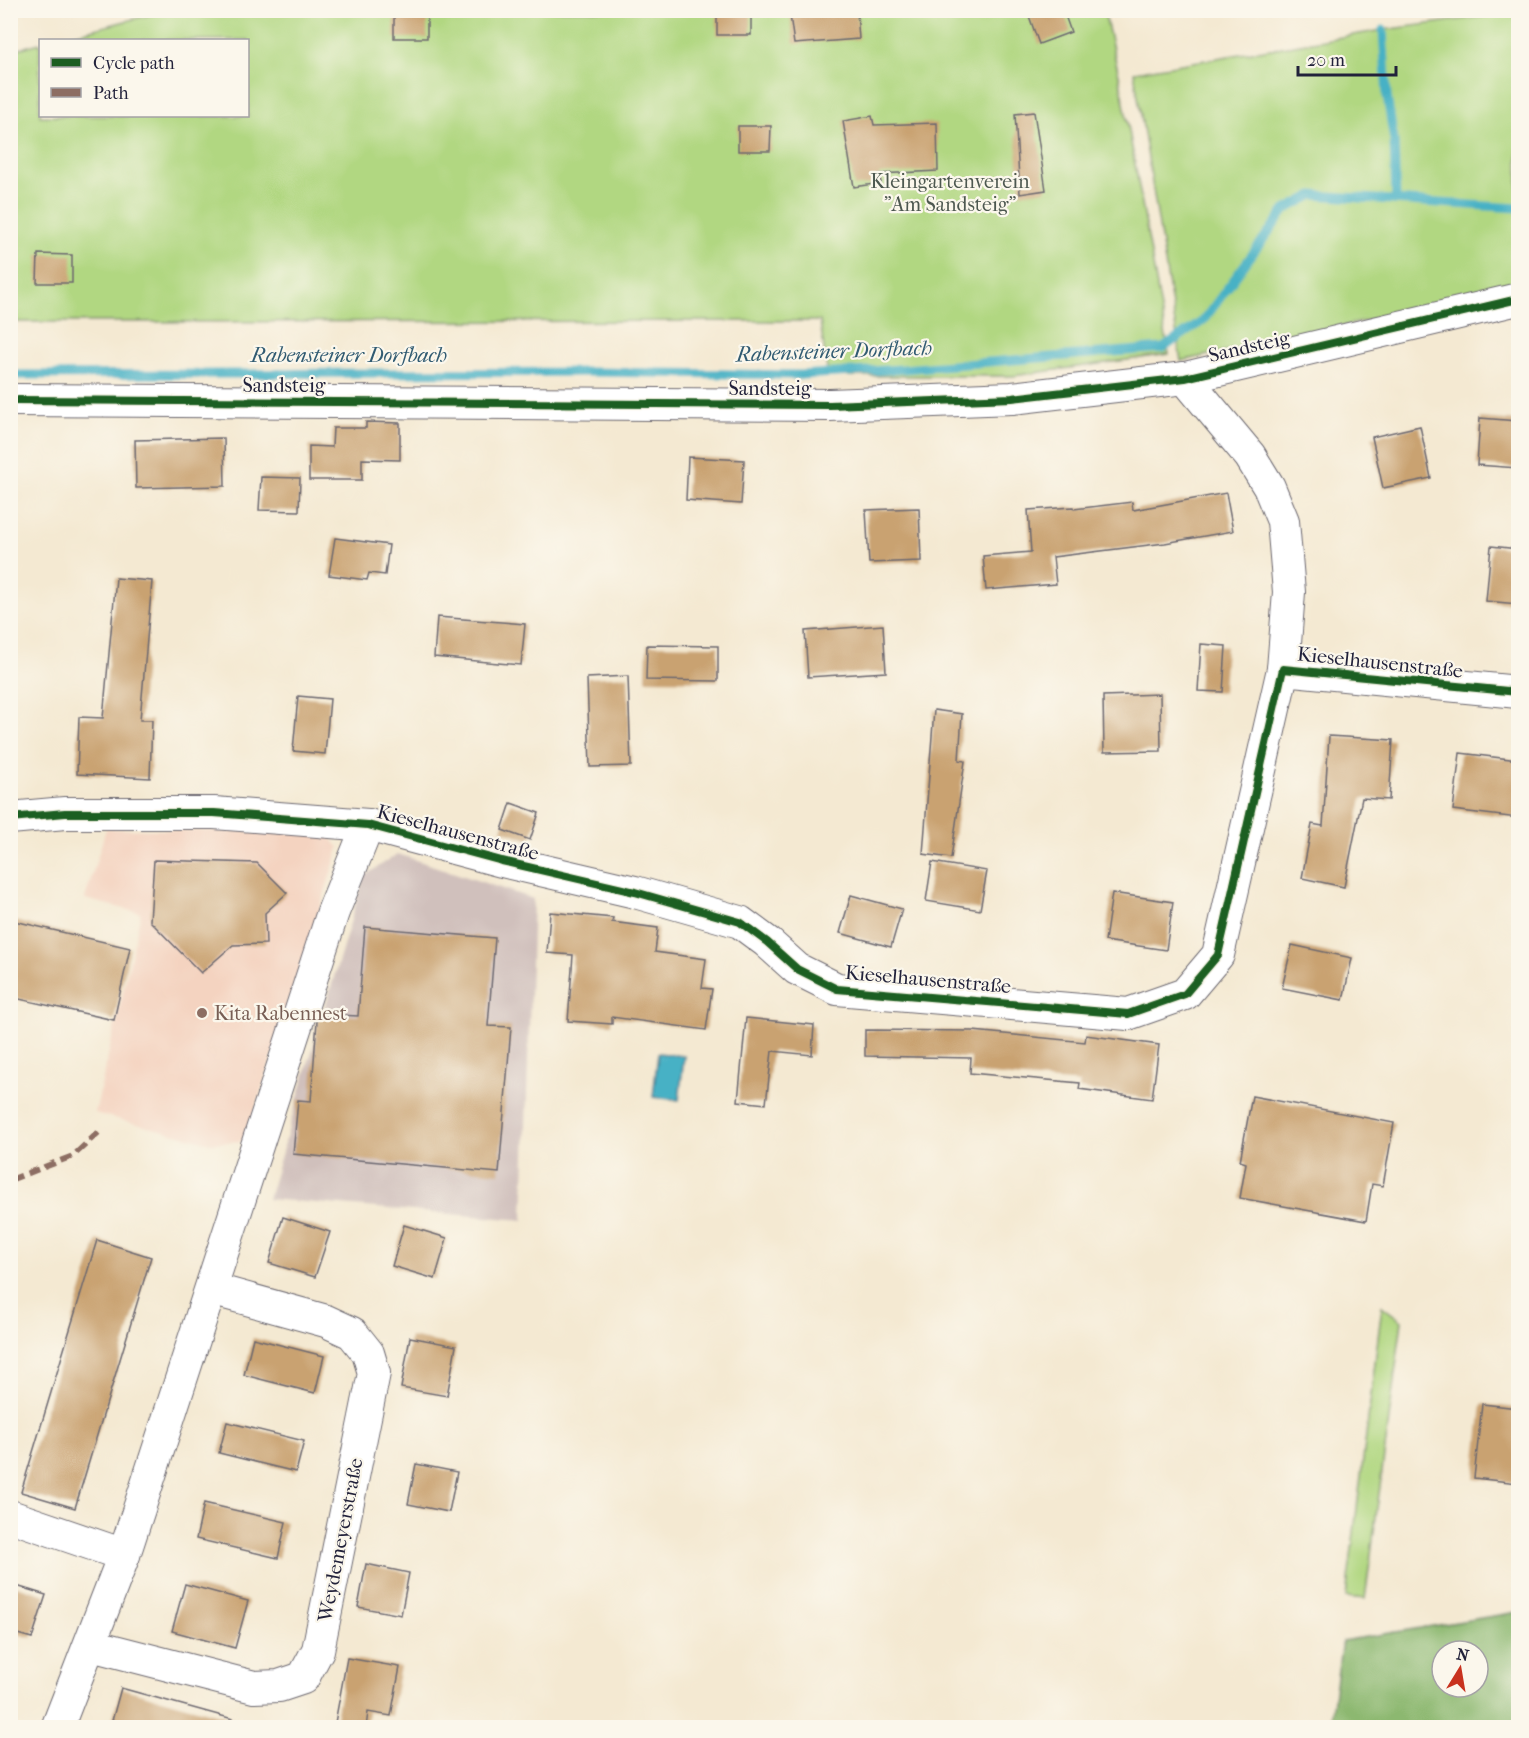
<svg xmlns="http://www.w3.org/2000/svg" width="1529" height="1738" font-family="'IM FELL French Canon',serif">
	<rect width="100%" height="100%" fill="#fbf7ec"/>
	<filter id="ink" filterUnits="userSpaceOnUse"><feTurbulence type="fractalNoise" baseFrequency=".0167" numOctaves="2"/><feDisplacementMap in="SourceGraphic" scale="12" xChannelSelector="R" yChannelSelector="G"/><feConvolveMatrix kernelMatrix="1 2 1 2 8 2 1 2 1" color-interpolation-filters="sRGB"/></filter>
	<filter id="wash" filterUnits="userSpaceOnUse"><feTurbulence type="fractalNoise" baseFrequency=".008" numOctaves="4" result="noise"/><feDisplacementMap in="SourceGraphic" scale="24" xChannelSelector="R" yChannelSelector="G"/><feGaussianBlur stdDeviation="1.35" result="paint"/><feColorMatrix in="noise" values="0 0 0 0 0 0 0 0 0 0 0 0 0 0 0 0 0 1.4 0 .05"/><feComposite in="paint" operator="in"/></filter>
	<g filter="url(#wash)">
		<rect width="100%" height="100%" fill="#f4e9d2"/>
		<path fill="#f4d3c0" d="M106,829L327,833L339,848L245,1141L210,1143L95,1113L141,913L85,899Z"/>
		<path fill="#d0c0bc" d="M398,854L533,899L523,1220L268,1199L364,876Z"/>
		<g fill="#b1d781" stroke="#6a7c5e" stroke-width="1.5">
			<path d="M169,10L1104,11L1119,75L1169,354L1013,376H828L820,321L11,322L10,51L40,43V116H248V40H51Z"/>
			<path d="M1518,12V288L1181,361L1134,72L1383,30Z"/>
			<path d="M1382,1306L1402,1321L1365,1599L1346,1597Z"/>
		</g>
		<path fill="#8cb86f" stroke="#576d55" stroke-width="1.5" fill-rule="evenodd" d="M1518,1612V1727H1330L1342,1641ZM1442,1651H1478V1687H1442Z"/>
		<path fill="#47b1c5" stroke="#346a80" stroke-width="1.5" d="M658,1053L684,1056L679,1100L653,1097Z"/>
		<g fill="none" stroke-linecap="round" stroke-linejoin="round">
			<g stroke="#47b1c5" stroke-width="9">
				<path d="M1383,30L1387,96L1394,141L1396,200"/>
				<path d="M10,375L590,372L800,375L903,369L1163,348L1203,321L1285,210L1313,195L1518,208"/>
			</g>
		</g>
		<g id="blocks">
			<g fill="#c9a271">
				<rect x="717" y="10" width="34" height="25"/>
				<path d="M1044,10H1063L1071,32L1039,44L1029,16Z"/>
				<path d="M820,11L821,15L857,12L859,39L794,44L790,15Z"/>
				<path d="M394,12L427,13V38H394Z"/>
				<path d="M1034,112L1046,190L1020,194L1015,114Z"/>
				<path d="M872,116L874,125L937,123L938,171L879,174L881,183L854,187L843,121Z"/>
				<path d="M738,126H771L770,151H738Z"/>
				<path d="M38,254L72,255V283H37Z"/>
				<path d="M1480,418L1518,421V468L1477,465Z"/>
				<path d="M366,422L400,423V460L362,459V480H309V446L332,447L333,428H366Z"/>
				<path d="M1420,426L1431,478L1383,488L1372,437Z"/>
				<path d="M224,438L225,486L136,488L135,440Z"/>
				<path d="M688,457L744,460L741,504L686,500Z"/>
				<path d="M261,477L300,478L299,511L259,510Z"/>
				<path d="M1226,493L1233,531L1165,543L1053,557L1056,584L986,590L983,556L1031,552L1028,510L1073,507L1074,509L1132,502L1133,510Z"/>
				<path d="M919,508L921,561L869,563L866,510Z"/>
				<path d="M335,538L389,545L385,575L369,573L367,580L329,575Z"/>
				<path d="M1491,546L1518,549V604L1486,601Z"/>
				<path d="M116,578L152,581L140,720H152L150,778L77,774L79,717L103,718Z"/>
				<path d="M437,617L525,624L521,665L434,657Z"/>
				<path d="M883,625L886,672L808,677L805,631Z"/>
				<path d="M1201,644L1226,646L1223,692L1198,691Z"/>
				<path d="M647,645L718,646V681L646,680Z"/>
				<path d="M628,676L631,766L590,767L587,678Z"/>
				<path d="M1160,694L1161,751L1104,752L1103,696Z"/>
				<path d="M298,696L330,699L325,754L293,751Z"/>
				<path d="M934,710L962,714L959,760L965,761L951,858L923,854Z"/>
				<path d="M1329,736L1393,740L1389,800L1362,798L1344,887L1302,878L1312,824L1323,826Z"/>
				<path d="M1460,753L1518,760V818L1453,810Z"/>
				<path d="M511,803L539,813L530,840L502,830Z"/>
				<path d="M154,860L257,863L287,893L265,913L266,944L233,945L201,973L150,921Z"/>
				<path d="M932,862L987,871L980,910L926,901Z"/>
				<path d="M1112,893L1173,902L1166,950L1105,941Z"/>
				<path d="M851,895L902,909L891,947L840,933Z"/>
				<path d="M550,912L613,918L612,922L658,928L655,952L706,959L702,988L712,989L706,1030L612,1017V1024L568,1021L573,955L547,953Z"/>
				<path d="M10,920L130,948L114,1020L10,997Z"/>
				<path d="M365,927L495,938L488,1026L511,1027L499,1173L293,1154L298,1100L311,1101L317,1021L319,1014L358,1016Z"/>
				<path d="M1292,945L1352,958L1343,1000L1282,988Z"/>
				<path d="M746,1018L814,1025L812,1055L772,1051L766,1104L738,1101Z"/>
				<path d="M865,1030L973,1031L1085,1042L1086,1035L1159,1045L1152,1099L1079,1089L1080,1083L970,1073L971,1058L865,1056Z"/>
				<path d="M1252,1096L1394,1123L1383,1186L1372,1184L1366,1221L1240,1198L1246,1163L1240,1161Z"/>
				<path d="M283,1217L330,1232L315,1277L269,1263Z"/>
				<path d="M404,1225L447,1238L435,1279L392,1266Z"/>
				<path d="M97,1240L151,1257L75,1508L21,1492Z"/>
				<path d="M410,1337L456,1346L447,1396L401,1388Z"/>
				<path d="M253,1338L324,1356L315,1393L244,1375Z"/>
				<path d="M1482,1404L1518,1408V1483L1474,1478Z"/>
				<path d="M227,1422L304,1441L296,1472L219,1453Z"/>
				<path d="M416,1464L457,1472L449,1512L408,1504Z"/>
				<path d="M204,1503L286,1522L278,1558L196,1539Z"/>
				<path d="M366,1564L409,1573L401,1615L358,1607Z"/>
				<path d="M10,1584L46,1595L32,1638L10,1632Z"/>
				<path d="M185,1584L248,1601L235,1648L172,1631Z"/>
				<path d="M347,1658L400,1667L391,1716L368,1712L366,1728H334Z"/>
				<path d="M121,1688L233,1719L232,1728H110Z"/>
			</g>
		</g>
	</g>
	<g filter="url(#ink)">
		<use href="#blocks" fill-opacity="0" stroke="#6c6870" stroke-width="1.5"/>
		<g fill="none" stroke-linecap="round" stroke-linejoin="round">
			<g stroke="#6c6870" stroke-width="34">
				<g id="minor">
					<path d="M1185,378L1250,456L1269,487L1283,521L1289,592L1283,669"/>
					<path d="M10,400L830,405L1012,398L1185,378L1518,299"/>
					<path d="M10,818L65,813H214L368,825L502,861L635,892L740,922L767,942L797,969L837,989L1128,1014L1185,994L1218,955L1283,669L1518,692"/>
					<path d="M10,1516L124,1555L333,912L368,825"/>
					<path d="M91,1645L254,1687L279,1686L303,1678L318,1650L374,1373L368,1353L352,1333L326,1321L211,1289"/>
					<path d="M57,1728L124,1555"/>
				</g>
			</g>
			<use href="#minor" stroke="#fff" stroke-width="32"/>
			<path stroke="#8d6e63" stroke-width="6" stroke-dasharray="12 6" stroke-linecap="butt" d="M10,1180L73,1156L100,1131"/>
			<g stroke="#fbf7ec" stroke-width="11">
				<g id="cycleway">
					<path d="M10,400L830,405L1012,398L1185,378L1518,299"/>
					<path d="M10,818L65,813H214L368,825L502,861L635,892L740,922L767,942L797,969L837,989L1128,1014L1185,994L1218,955L1283,669L1518,692"/>
				</g>
			</g>
			<use href="#cycleway" stroke="#1b5e20" stroke-width="8"/>
		</g>
	</g>
	<circle fill="#8d6e63" stroke="#fbf7ec" stroke-width="2" cx="202" cy="1013" r="6"/>
	<g text-anchor="middle" stroke-width="4.5" stroke-linejoin="round" paint-order="stroke">
		<g font-size="20" fill="#4d5850" stroke="#fbf7ec">
			<text x="950" y="188">Kleingartenverein<tspan x="950" dy="23">"Am Sandsteig"</tspan></text>
		</g>
		<g font-size="20" fill="#22223b" stroke="#fbf7ec">
			<text transform="translate(1249 346) rotate(-13)" y="7">Sandsteig</text>
			<text x="284" y="392">Sandsteig</text>
			<text x="770" y="395">Sandsteig</text>
			<text transform="translate(1380 662) rotate(6)" y="7">Kieselhausenstraße</text>
			<text transform="translate(458 832) rotate(15)" y="7">Kieselhausenstraße</text>
			<text transform="translate(928 979) rotate(5)" y="7">Kieselhausenstraße</text>
			<text transform="translate(340 1540) rotate(-79)" y="7">Weydemeyerstraße</text>
		</g>
		<g font-size="20" fill="#785e54" stroke="#fbf7ec" text-anchor="start">
			<text x="214" y="1020">Kita Rabennest</text>
		</g>
		<g font-size="21" font-style="italic" fill="#315b72" stroke="#fbf7ec">
			<text transform="translate(834 351) rotate(-2)" y="7">Rabensteiner Dorfbach</text>
			<text x="349" y="362">Rabensteiner Dorfbach</text>
		</g>
	</g>
	<rect width="1529" height="1738" fill="none" stroke="#fbf7ec" stroke-width="36"/>
	<rect x="39" y="39" width="210" height="78" fill="#fbf7ec" stroke="#a4a2a5" stroke-width="1.5"/>
	<rect x="51" y="58" width="30" height="9" fill="#1b5e20" stroke="#a4a2a5" stroke-width="1.5"/>
	<text x="93" y="69" font-size="18" fill="#22223b">Cycle path</text>
	<rect x="51" y="88" width="30" height="9" fill="#8d6e63" stroke="#a4a2a5" stroke-width="1.5"/>
	<text x="93" y="99" font-size="18" fill="#22223b">Path</text>
	<g transform="translate(1460 1669) rotate(11)"><circle r="28" fill="#fbf7ec" stroke="#a4a2a5" stroke-width="1.5"/>
	<path d="M0-4.5L10 22L0 15L-10 22Z" fill="#c8321e"/>
	<text y="-9" font-size="16" font-weight="bold" text-anchor="middle" fill="#22223b">N</text>
	</g>
	<path d="M1298 66v9h98v-9" fill="none" stroke="#22223b" stroke-width="3"/>
	<text x="1307" y="66" font-size="18" fill="#22223b" stroke="#fbf7ec" stroke-width="4.5" paint-order="stroke">20 m</text>
</svg>
